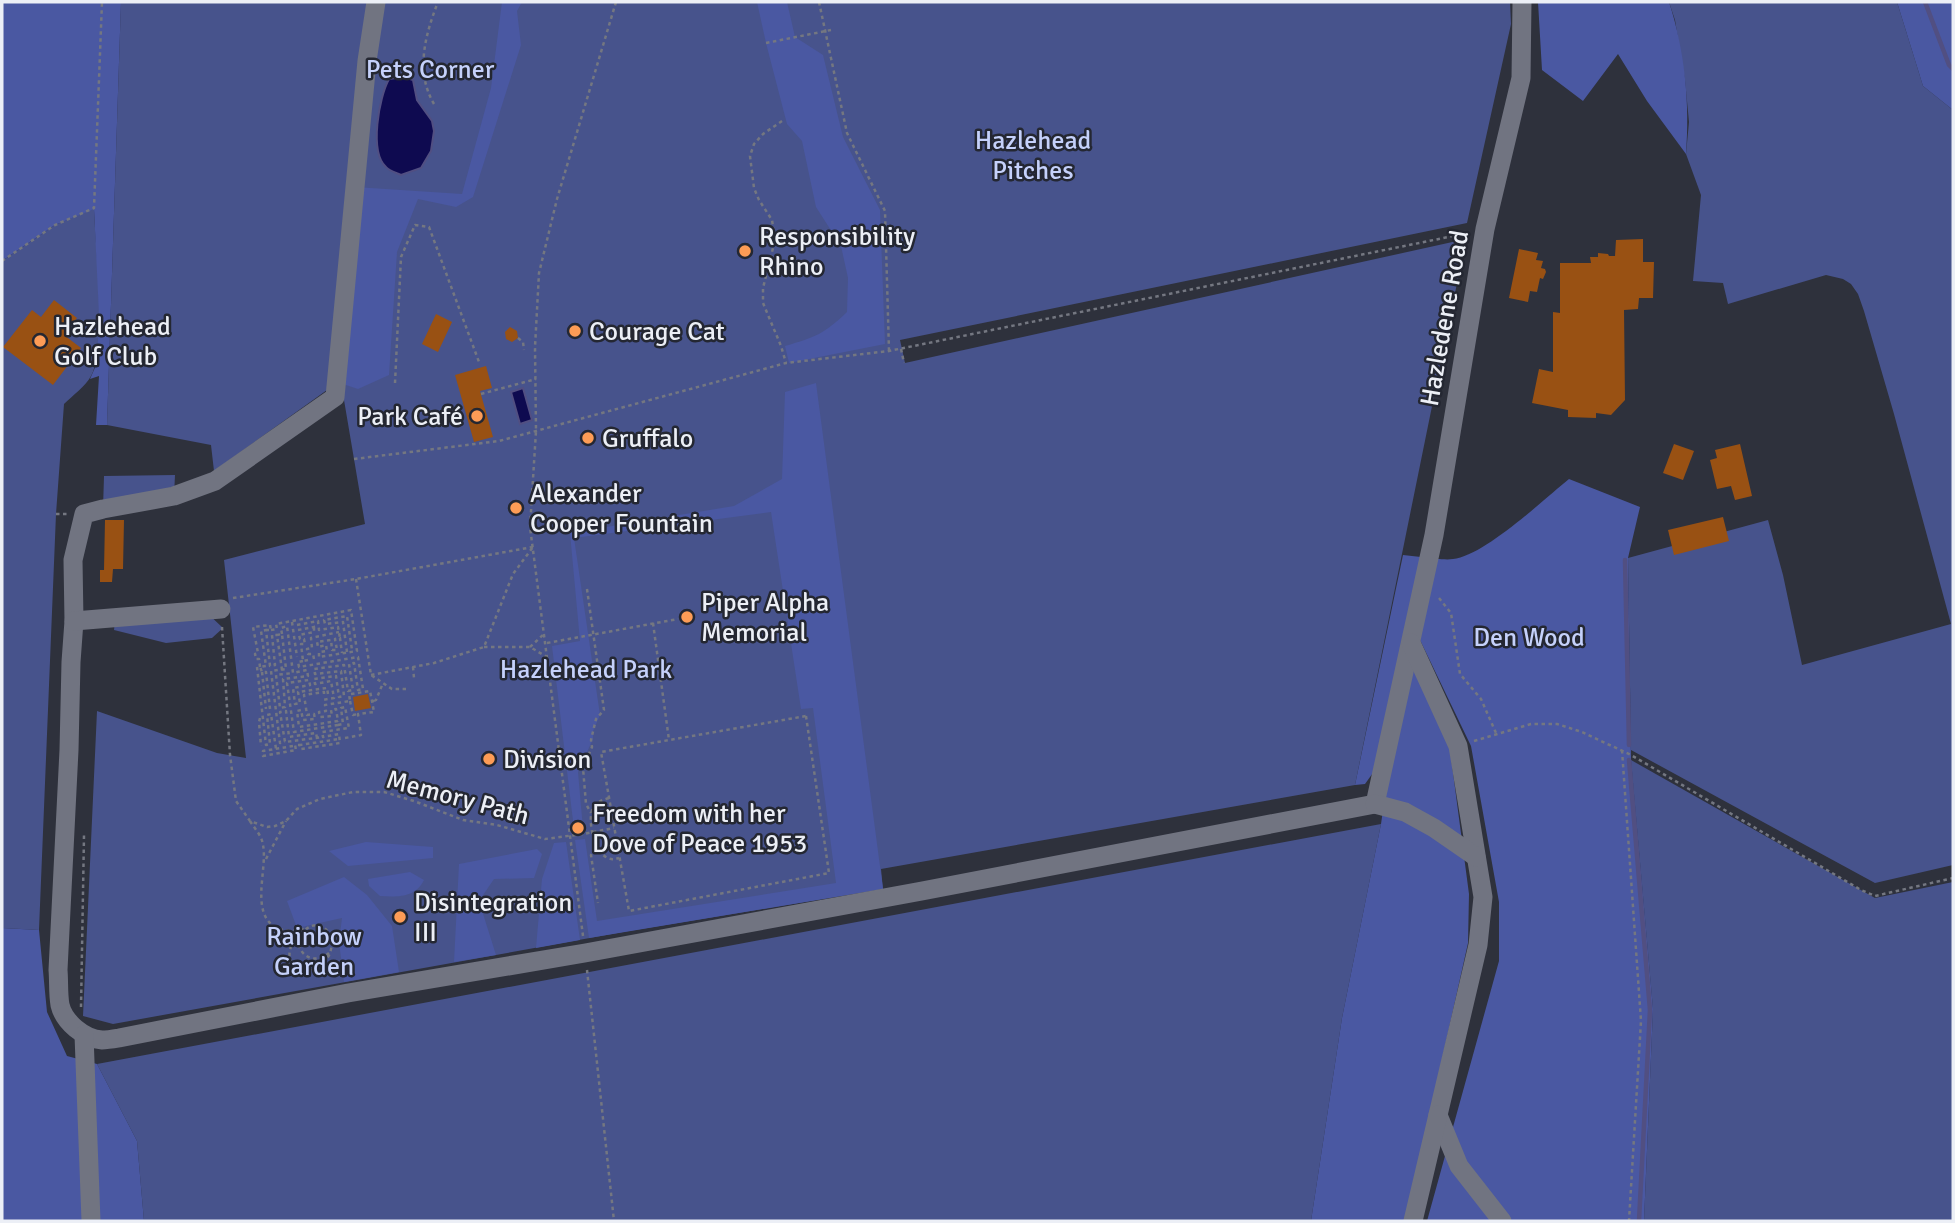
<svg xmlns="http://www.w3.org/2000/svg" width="1955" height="1223" font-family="Signika,sans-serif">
	<rect width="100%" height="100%" fill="#2e313c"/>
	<g fill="#47538c">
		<path d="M121,2H1510L1511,24L1467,223L900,340L905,363L1466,239L1355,785L881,869L883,889L623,932L113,1024L83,1016L97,711L217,753L246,758L224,560L365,524L344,400L327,390L214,471L211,445L107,425Z"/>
		<path d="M1669,2H1897L1923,86L1953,110V865L1875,883L1631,750L1628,558L1768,520L1783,575L1802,665L1951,624L1894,414L1864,311L1858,294L1851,284L1843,279L1826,275L1728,304L1723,283L1693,281L1701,195L1686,154L1689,122L1685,80L1675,20Z"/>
		<path d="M94,208C95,245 107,348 91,376C85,387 73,395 64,404L56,514L39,930L2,928V261L55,225Z"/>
		<path d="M175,475L174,496L103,509L104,476Z"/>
		<path d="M206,612L223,628L212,638L166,643L114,630L115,621Z"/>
		<path d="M1631,760L1875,898L1953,882V1221H1644L1653,1009Z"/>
		<path d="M1381,824L1342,1018L1311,1221H144L137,1141L97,1064Z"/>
	</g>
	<g fill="#4a58a2">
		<path d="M2,2H121L107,425H96L99,376L90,379L97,363L99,315L94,209L55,225L2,261Z"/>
		<path d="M502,2H522L517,11L521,45L473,197L456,207L418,199L397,252L389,375L358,389L340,383L355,187L462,194L491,88Z"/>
		<path d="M757,2H787L795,37L823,55L843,137L880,210L885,344L789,363L785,346C816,337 824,334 847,312L848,278L841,246L816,207L802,141L787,124L766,43Z"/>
		<path d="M1538,2H1669C1685,51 1690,104 1686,154L1647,101L1618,54L1583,101L1542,70Z"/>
		<path d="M1897,2H1953V110L1923,86Z"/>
		<path d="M816,383L883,889L589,938L575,840L585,839L597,921L836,883L813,708L801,709L771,512L574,538L600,715L593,731V739L578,772L583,829H574L552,646L580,641L570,533L734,506L782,479L785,392Z"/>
		<path d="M1569,479L1640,507L1628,558L1631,760L1653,1009L1644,1221H1427L1499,961V902L1471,746L1420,640L1436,559C1442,559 1447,560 1453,559C1484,556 1543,500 1569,479Z"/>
		<path d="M1403,555L1421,557L1375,770L1365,784L1355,785Z"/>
		<path d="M1413,662L1450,750L1469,894L1468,943L1406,1221H1311L1342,1018L1381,824L1389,768Z"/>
		<path d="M366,842L433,847V858L348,866L329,851Z"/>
		<path d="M566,842L580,940L536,948L542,879L554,843Z"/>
		<path d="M537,849L542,854L534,878L494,879L479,901L496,955L454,962L459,864Z"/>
		<path d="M410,872L424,880C415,898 397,897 380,896L369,886L368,879Z"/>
		<path d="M344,877L367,895L392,926L399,972L344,982L339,942L342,918L297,928L287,901Z"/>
		<path d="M2,928L39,930L47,1012L67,1056L97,1064L137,1141L144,1221H2Z"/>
	</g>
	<g fill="#0e0a50" stroke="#514f82" stroke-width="2">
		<path d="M404,77L413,80L417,100L432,121L434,131L431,151L421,168L401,175C397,173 389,171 386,167C369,152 379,97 389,79Z"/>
		<path d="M523,388L532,420L520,424L511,392Z"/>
	</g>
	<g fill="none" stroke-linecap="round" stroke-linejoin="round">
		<g stroke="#514f82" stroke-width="4.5">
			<path d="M1925,2L1949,65L1953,69"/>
			<path d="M1625,560L1629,745"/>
			<path d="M1629,760L1650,1010L1639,1221"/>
		</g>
	</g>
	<g fill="#995113">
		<path d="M1643,239V262H1654L1653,298H1639L1638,309L1624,310L1625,400L1611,415L1596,413V418L1568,417V410L1532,403L1539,369L1553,372V312L1560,313V263H1591L1590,257H1598V253L1608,254L1609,256H1615L1616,240Z"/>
		<path d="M1519,249L1538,253L1536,260L1543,261L1541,268L1545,269L1546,272L1543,279L1540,278L1537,292L1530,291L1528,302L1509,298Z"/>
		<path d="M54,300L77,318L64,335L81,348L53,385L3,347L32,310L41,317Z"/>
		<path d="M436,314L452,322L438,352L422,344Z"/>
		<path d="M510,327L517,331L518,338L512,342L506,339L505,332Z"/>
		<path d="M486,366L492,388L480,391L493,437L474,442L455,375Z"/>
		<path d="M1674,444L1694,451L1683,480L1663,473Z"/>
		<path d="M1740,444L1752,496L1735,500L1731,486L1717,489L1710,460L1717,458L1715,450Z"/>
		<path d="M1723,517L1729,541L1674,555L1668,530Z"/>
		<path d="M105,520H124L123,569H113L112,582H100V570H104Z"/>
		<path d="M368,694L371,708L355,711L353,697Z"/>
	</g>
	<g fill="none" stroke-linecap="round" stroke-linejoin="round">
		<g stroke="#747781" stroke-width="2.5" stroke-dasharray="3.5 3.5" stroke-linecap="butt">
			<path d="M819,2L847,133L885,211L889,351"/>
			<path d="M766,43L831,30"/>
			<path d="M434,104C415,72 425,35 438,2"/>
			<path d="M782,121L763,134L754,144L750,156L754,188L759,200L772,220L775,240L763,288V303L781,346L786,363"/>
			<path d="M2,261L55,225L94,208L102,2"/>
			<path d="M518,338L523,342L524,350"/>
			<path d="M901,349L904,363"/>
			<path d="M395,383L401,257L415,225L429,227L479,362"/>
			<path d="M481,394L536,379"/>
			<path d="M354,459L499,441L786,363L889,351L1468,233"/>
			<path d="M56,514H67"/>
			<path d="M356,579L371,675L392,689H406"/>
			<path d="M587,589L604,710L596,719L591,740L592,747L583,768L586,804L591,813"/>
			<path d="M233,598L356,579L533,547"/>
			<path d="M1439,598L1451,613L1460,674L1481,699L1496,733"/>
			<path d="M292,622L297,657"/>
			<path d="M653,623L669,740"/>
			<path d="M297,625L318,621L319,630L338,627L340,638"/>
			<path d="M222,627L230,755L236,801L250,821L267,827L275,826L286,821L297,809L320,799L353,792H384L414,801L463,820L497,825L545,839L583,834L614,828"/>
			<path d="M271,630L277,629L276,624L351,610L357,651L319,657V652L327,651L326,645L318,647L317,642L331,640L332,650H337L335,639L340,638L342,653"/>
			<path d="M298,630L314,627L313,625"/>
			<path d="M282,634L281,628L287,626L293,673L276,675L280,708L285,707L283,679L308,676L307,670L293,673"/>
			<path d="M547,643L678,619"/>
			<path d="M484,647H530L547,657"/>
			<path d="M530,647L545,633"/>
			<path d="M347,652L343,622L325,624L324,620L347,616L352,650"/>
			<path d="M314,659L313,654H308L307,649L312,648L311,638L339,632"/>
			<path d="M308,660L303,661L301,644H305L304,639H300L299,635L314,632V627"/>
			<path d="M303,661L298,662L299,667L358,657L363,689L358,690L354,663L349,664L353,690L348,691L344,665L314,669L315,674L341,671L344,696L339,697L336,676L314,679L315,684L331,681L334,698L322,700"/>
			<path d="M257,667L266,745L270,744L267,715L271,714L276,749"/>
			<path d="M260,667L259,659H256L255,654L258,653L253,627L270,625L271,630H266"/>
			<path d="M413,667L414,678"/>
			<path d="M282,670L277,635L282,634L286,669L271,671L280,743L285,742"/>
			<path d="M262,672L266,709"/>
			<path d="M371,675L434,663L484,647L513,574L533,547"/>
			<path d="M324,694V692L304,695L307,715L314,714L315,719L303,720L301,710L297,711L299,727L338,721L336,709L331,710L332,716L320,717L319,712L326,711L325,705L350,701L349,694"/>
			<path d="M328,694L327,688L298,692L300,703L295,704L293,688L310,685L309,680L287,683L294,732L338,725V721"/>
			<path d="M351,694L370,691L372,701H374"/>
			<path d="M350,701L353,715L358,714"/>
			<path d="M374,701L376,700L383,683"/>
			<path d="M270,709L266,672H262L260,667L266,666L261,631L266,630L270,666L275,665L272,635H277"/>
			<path d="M806,716L829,873L629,911L601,752Z"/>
			<path d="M260,718L259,722L261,746"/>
			<path d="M338,725L343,724L341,708L345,707L349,728L322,732L323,737L339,734L340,743L301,749L300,745L339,739"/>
			<path d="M317,738L316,733L289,737L286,711L280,712L285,742L323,737"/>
			<path d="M345,738L361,735L358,714L374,712L372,701"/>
			<path d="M1474,741L1531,724H1557L1582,732L1631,755L1861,890L1875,896L1953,878"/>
			<path d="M293,746L263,751V756L296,750L295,745H300"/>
			<path d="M1622,750L1641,1021L1629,1221"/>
			<path d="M609,798C603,800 598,801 594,806C586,818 594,853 608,858C612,860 615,859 619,858"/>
			<path d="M250,821C255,829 262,836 263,845C268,869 249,914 277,928C286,932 295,931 304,929"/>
			<path d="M595,848L591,855L598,903"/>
			<path d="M266,859L286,821"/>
			<path d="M300,935C286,946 285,965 303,973C351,962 329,909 305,930C288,944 309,970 329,953"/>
			<path d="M583,936L530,527L536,431L535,347L539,273L557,199L616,2"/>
			<path d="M587,970L614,1221"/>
			<path d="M81,1007L84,835"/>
		</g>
		<g stroke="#717481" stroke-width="19">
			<path d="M376,2L367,61L335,397L215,481L174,496L103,509L84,514L73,560L74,621L71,662L69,750L58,970C59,981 58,994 60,1005C64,1022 84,1039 102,1040C107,1040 113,1039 119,1038L348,993L585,953L922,891L1375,804L1434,535L1485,229L1521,78L1522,2"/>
			<path d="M74,621L221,609"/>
			<path d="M1411,643L1458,746L1483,897L1478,945L1438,1115L1459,1166L1502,1221"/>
			<path d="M1375,804L1405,812L1434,828L1476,857"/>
			<path d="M84,1035L91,1221"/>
			<path d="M1413,1221L1438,1115"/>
		</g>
	</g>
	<g fill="#fd9c56" stroke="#242732" stroke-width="2.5">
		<circle cx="745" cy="251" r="7"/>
		<circle cx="575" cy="331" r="7"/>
		<circle cx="40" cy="341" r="7"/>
		<circle cx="477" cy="416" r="7"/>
		<circle cx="588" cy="438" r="7"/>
		<circle cx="516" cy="508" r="7"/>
		<circle cx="687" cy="617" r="7"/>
		<circle cx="489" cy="759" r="7"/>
		<circle cx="578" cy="828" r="7"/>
		<circle cx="400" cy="917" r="7"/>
	</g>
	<g text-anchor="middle" stroke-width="5" stroke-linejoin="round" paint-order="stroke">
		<g font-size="26" fill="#c5d1fb" stroke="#242732">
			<text x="430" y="78">Pets Corner</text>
			<text x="1033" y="149">Hazlehead<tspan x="1033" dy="30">Pitches</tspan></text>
			<text x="1529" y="646">Den Wood</text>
			<text x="586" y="678">Hazlehead Park</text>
			<text x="314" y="945">Rainbow<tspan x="314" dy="30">Garden</tspan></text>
		</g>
		<g font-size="26" fill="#eceff6" stroke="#242732" text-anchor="start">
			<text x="759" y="245">Responsibility<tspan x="759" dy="30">Rhino</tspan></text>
			<text x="54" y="335">Hazlehead<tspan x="54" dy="30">Golf Club</tspan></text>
			<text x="589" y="340">Courage Cat</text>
			<text x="463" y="425" text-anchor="end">Park Café</text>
			<text x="602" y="447">Gruffalo</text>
			<text x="530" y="502">Alexander<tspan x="530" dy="30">Cooper Fountain</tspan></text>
			<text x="701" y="611">Piper Alpha<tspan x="701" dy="30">Memorial</tspan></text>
			<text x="503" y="768">Division</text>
			<text x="592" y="822">Freedom with her<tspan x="592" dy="30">Dove of Peace 1953</tspan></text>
			<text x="414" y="911">Disintegration<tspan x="414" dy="30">III</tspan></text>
		</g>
		<g font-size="26" fill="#eceff6" stroke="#242732">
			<text transform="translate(1444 318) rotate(-80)" y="9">Hazledene Road</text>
			<text transform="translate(458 797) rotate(15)" y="9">Memory Path</text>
		</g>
	</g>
	<rect width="1955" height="1223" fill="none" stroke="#eceff6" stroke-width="7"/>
</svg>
